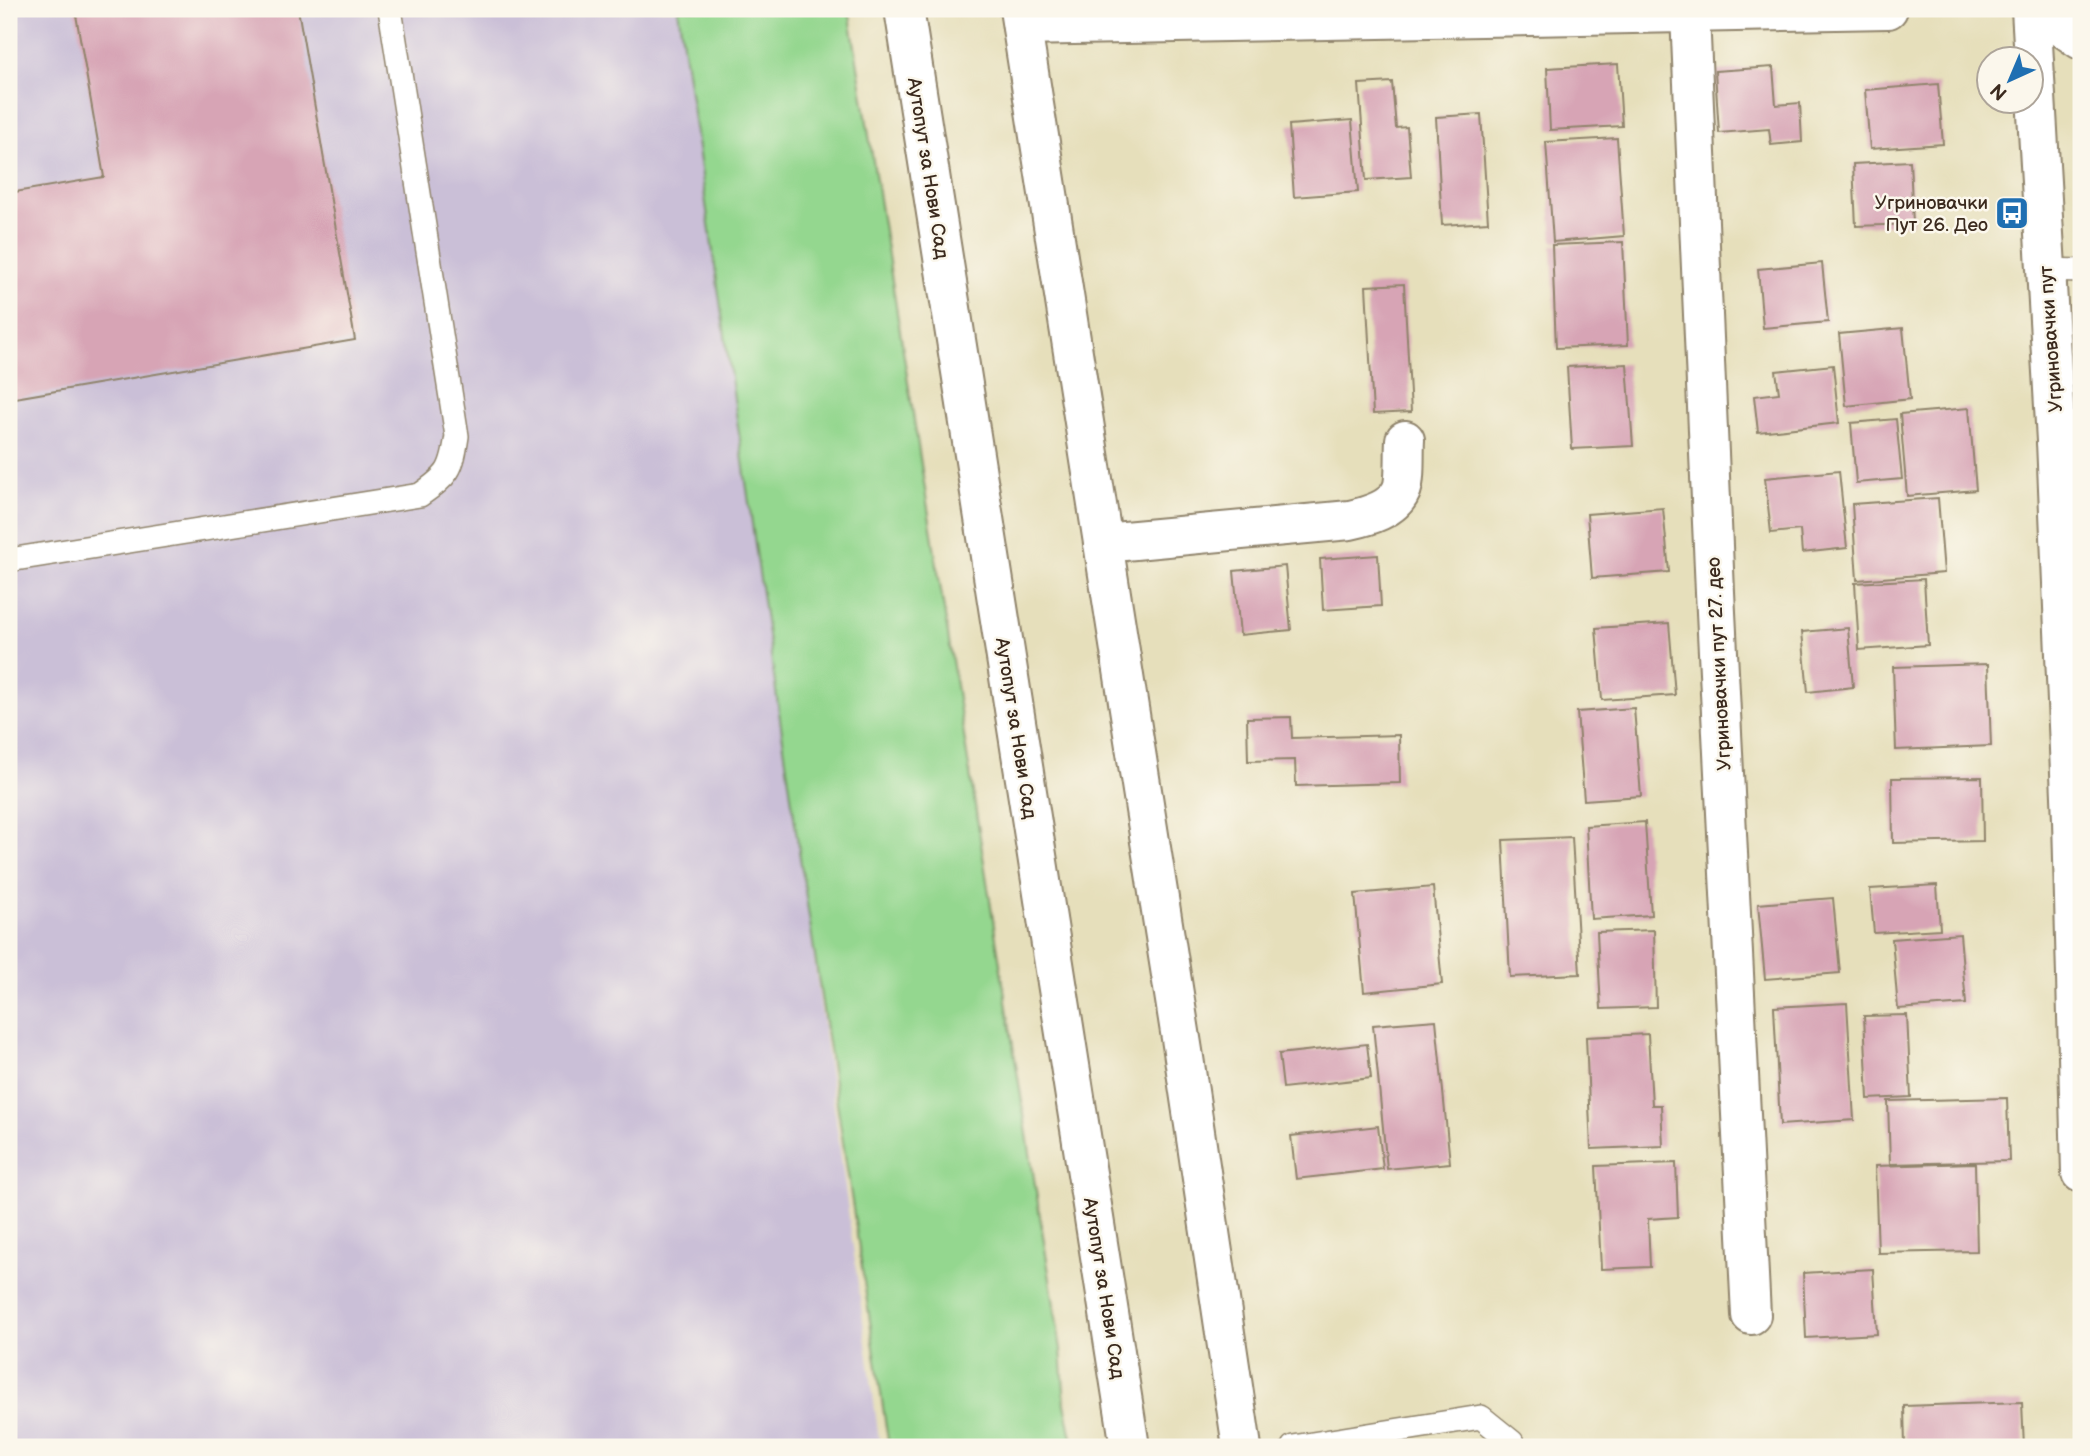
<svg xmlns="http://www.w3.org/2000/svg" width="2090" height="1456" font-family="'Balsamiq Sans',sans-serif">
	<rect width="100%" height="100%" fill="#fbf7ec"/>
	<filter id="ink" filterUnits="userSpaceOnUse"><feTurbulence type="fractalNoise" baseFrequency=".0143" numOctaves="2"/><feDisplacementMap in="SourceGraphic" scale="14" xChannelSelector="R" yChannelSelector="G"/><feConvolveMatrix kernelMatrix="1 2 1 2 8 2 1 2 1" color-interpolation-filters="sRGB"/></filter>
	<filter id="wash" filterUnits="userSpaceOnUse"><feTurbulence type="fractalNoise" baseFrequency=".00686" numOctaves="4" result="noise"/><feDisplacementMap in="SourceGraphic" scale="28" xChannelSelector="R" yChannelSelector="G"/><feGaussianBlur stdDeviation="1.57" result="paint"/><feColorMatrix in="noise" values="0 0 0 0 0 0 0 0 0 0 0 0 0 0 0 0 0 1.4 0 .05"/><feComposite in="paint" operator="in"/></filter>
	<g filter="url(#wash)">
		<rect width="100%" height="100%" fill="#e6dfbb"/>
		<path fill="#cabfd7" d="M9,9H678L797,833L880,1447H9Z"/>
		<path fill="#94d78f" stroke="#688056" stroke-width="2" d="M678,9H849L1061,1349L1065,1404L1074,1447H889L798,844Z"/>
		<g id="blocks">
			<g fill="#d7a4b5">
				<path d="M75,9H298L355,340L9,399V193L104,177Z"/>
				<path d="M1618,64L1622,126L1550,130L1547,68Z"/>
				<path d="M1773,67L1776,105L1800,103L1802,142L1771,145L1769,129L1719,133L1715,71Z"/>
				<path d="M1392,82L1396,128L1407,127L1411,177L1366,180L1359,84Z"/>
				<path d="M1938,84L1943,144L1870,149L1865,90Z"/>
				<path d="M1481,114L1488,222L1442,225L1436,117Z"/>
				<path d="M1352,120L1358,192L1294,197L1289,125Z"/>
				<path d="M1617,138L1624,236L1553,242L1546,142Z"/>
				<path d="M1910,161L1913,224L1856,226L1853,164Z"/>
				<path d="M1623,242L1628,345L1556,348L1552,245Z"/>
				<path d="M1822,263L1828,322L1763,328L1758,269Z"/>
				<path d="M1404,284L1411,412L1373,414L1366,286Z"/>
				<path d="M1903,328L1910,399L1846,406L1839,334Z"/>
				<path d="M1627,364L1633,446L1572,449L1567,367Z"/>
				<path d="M1833,365L1839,423L1758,432L1754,396L1779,393L1776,371Z"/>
				<path d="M1969,408L1976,490L1907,496L1900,414Z"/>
				<path d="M1896,419L1902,479L1856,483L1851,423Z"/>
				<path d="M1839,471L1847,548L1802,553L1800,530L1771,533L1765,478Z"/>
				<path d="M1938,498L1944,573L1857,580L1852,504Z"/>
				<path d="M1663,508L1669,572L1592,578L1587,514Z"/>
				<path d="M1378,555L1381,606L1323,610L1320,559Z"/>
				<path d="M1285,566L1291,630L1240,635L1234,571Z"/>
				<path d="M1924,579L1928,645L1859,650L1855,583Z"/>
				<path d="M1669,623L1675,695L1602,700L1596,628Z"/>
				<path d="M1848,628L1853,687L1808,692L1802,632Z"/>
				<path d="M1988,664L1991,746L1896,750L1893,667Z"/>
				<path d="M1634,708L1641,796L1584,800L1577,712Z"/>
				<path d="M1291,717L1292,738L1399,735L1400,783L1296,786L1295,760L1248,761L1247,718Z"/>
				<path d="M1982,777L1983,841L1893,843L1892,778Z"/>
				<path d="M1645,822L1651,915L1591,919L1586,826Z"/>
				<path d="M1572,837L1580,974L1510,977L1503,840Z"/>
				<path d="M1937,885L1940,929L1874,933L1870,889Z"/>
				<path d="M1433,887L1442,984L1364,992L1355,894Z"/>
				<path d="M1833,898L1840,973L1765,979L1758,904Z"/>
				<path d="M1654,930L1656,1007L1601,1009L1597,932Z"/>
				<path d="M1960,934L1966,1004L1898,1009L1892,939Z"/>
				<path d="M1847,1003L1854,1120L1780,1125L1774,1007Z"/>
				<path d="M1907,1015L1911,1097L1868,1099L1864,1016Z"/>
				<path d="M1436,1020L1450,1163L1387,1169L1373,1025Z"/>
				<path d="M1648,1034L1652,1105H1661L1663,1146L1591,1149L1586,1037Z"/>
				<path d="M1367,1044L1371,1078L1283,1088L1279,1054Z"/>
				<path d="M2007,1098L2009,1161L1890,1164L1888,1101Z"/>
				<path d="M1378,1126L1383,1169L1296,1179L1291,1136Z"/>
				<path d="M1676,1163L1678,1217L1648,1219L1650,1267L1601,1269L1596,1166Z"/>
				<path d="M1975,1163L1977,1251L1878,1253L1875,1166Z"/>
				<path d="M1873,1269L1877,1334L1806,1338L1803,1273Z"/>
				<path d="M2022,1402L2024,1447H1905L1904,1406Z"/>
			</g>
		</g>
	</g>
	<g filter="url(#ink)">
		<use href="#blocks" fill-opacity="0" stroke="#90846c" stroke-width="2"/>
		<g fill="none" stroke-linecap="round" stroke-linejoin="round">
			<g stroke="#90846c" stroke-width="26">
				<g id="lane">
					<path d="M2045,270L2081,271"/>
					<path d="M9,560L420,495C449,475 452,470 457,436L390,9"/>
					<path d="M1293,1447L1481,1417L1512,1442L1514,1447"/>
				</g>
			</g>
			<g stroke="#90846c" stroke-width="42">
				<g id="street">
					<path d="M2036,9L2081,40"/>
					<path d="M1690,14L1715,592L1751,1315"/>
					<path d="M1022,26L1888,9"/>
					<path d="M2056,441L2081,449"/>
					<path d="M1103,543L1350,520C1368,516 1393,509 1401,491C1406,481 1404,452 1405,440"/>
				</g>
			</g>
			<g stroke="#90846c" stroke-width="42">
				<path id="secondary" d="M2031,9L2056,441L2072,820L2081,1173"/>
			</g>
			<g stroke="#90846c" stroke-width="42">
				<g id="primary">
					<path d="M904,9L1130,1447"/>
					<path d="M1019,9L1183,1051L1242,1447"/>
				</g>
			</g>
			<use href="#lane" stroke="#fff" stroke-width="23"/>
			<use href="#street" stroke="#fff" stroke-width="38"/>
			<use href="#secondary" stroke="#fff" stroke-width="38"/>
			<use href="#primary" stroke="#fff" stroke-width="38"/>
		</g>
	</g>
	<defs>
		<g id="bus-square" transform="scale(1.75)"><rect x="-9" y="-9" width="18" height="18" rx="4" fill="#1f6fb2" stroke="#fbf7ec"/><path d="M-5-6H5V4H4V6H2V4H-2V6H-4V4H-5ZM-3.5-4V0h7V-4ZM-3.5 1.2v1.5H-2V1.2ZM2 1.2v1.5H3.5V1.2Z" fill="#fff"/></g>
	</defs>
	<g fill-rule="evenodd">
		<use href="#bus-square" x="2012" y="213"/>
	</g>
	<g text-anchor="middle" stroke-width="5" stroke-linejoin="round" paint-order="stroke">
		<g font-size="19" fill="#3b2a1e" stroke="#fbf7ec">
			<text transform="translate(929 168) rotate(81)" y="7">Аутопут за Нови Сад</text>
			<text transform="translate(2050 339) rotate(-94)" y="7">Угриновачки пут</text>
			<text transform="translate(1718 664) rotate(-93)" y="7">Угриновачки пут 27. део</text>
			<text transform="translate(1017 728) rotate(81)" y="7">Аутопут за Нови Сад</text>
			<text transform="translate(1105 1288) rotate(81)" y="7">Аутопут за Нови Сад</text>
		</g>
		<g font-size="19" fill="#3b2a1e" stroke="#fbf7ec" text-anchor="end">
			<text x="1988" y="209">Угриновачки<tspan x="1988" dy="22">Пут 26. Део</tspan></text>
		</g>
	</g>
	<rect width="2090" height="1456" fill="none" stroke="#fbf7ec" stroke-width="35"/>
	<g transform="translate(2010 80) rotate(224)"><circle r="33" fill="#fbf7ec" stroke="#aea59a" stroke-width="2"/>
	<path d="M0-5L12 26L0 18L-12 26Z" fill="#1f6fb2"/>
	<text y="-10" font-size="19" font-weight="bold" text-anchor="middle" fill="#3b2a1e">N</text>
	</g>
</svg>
